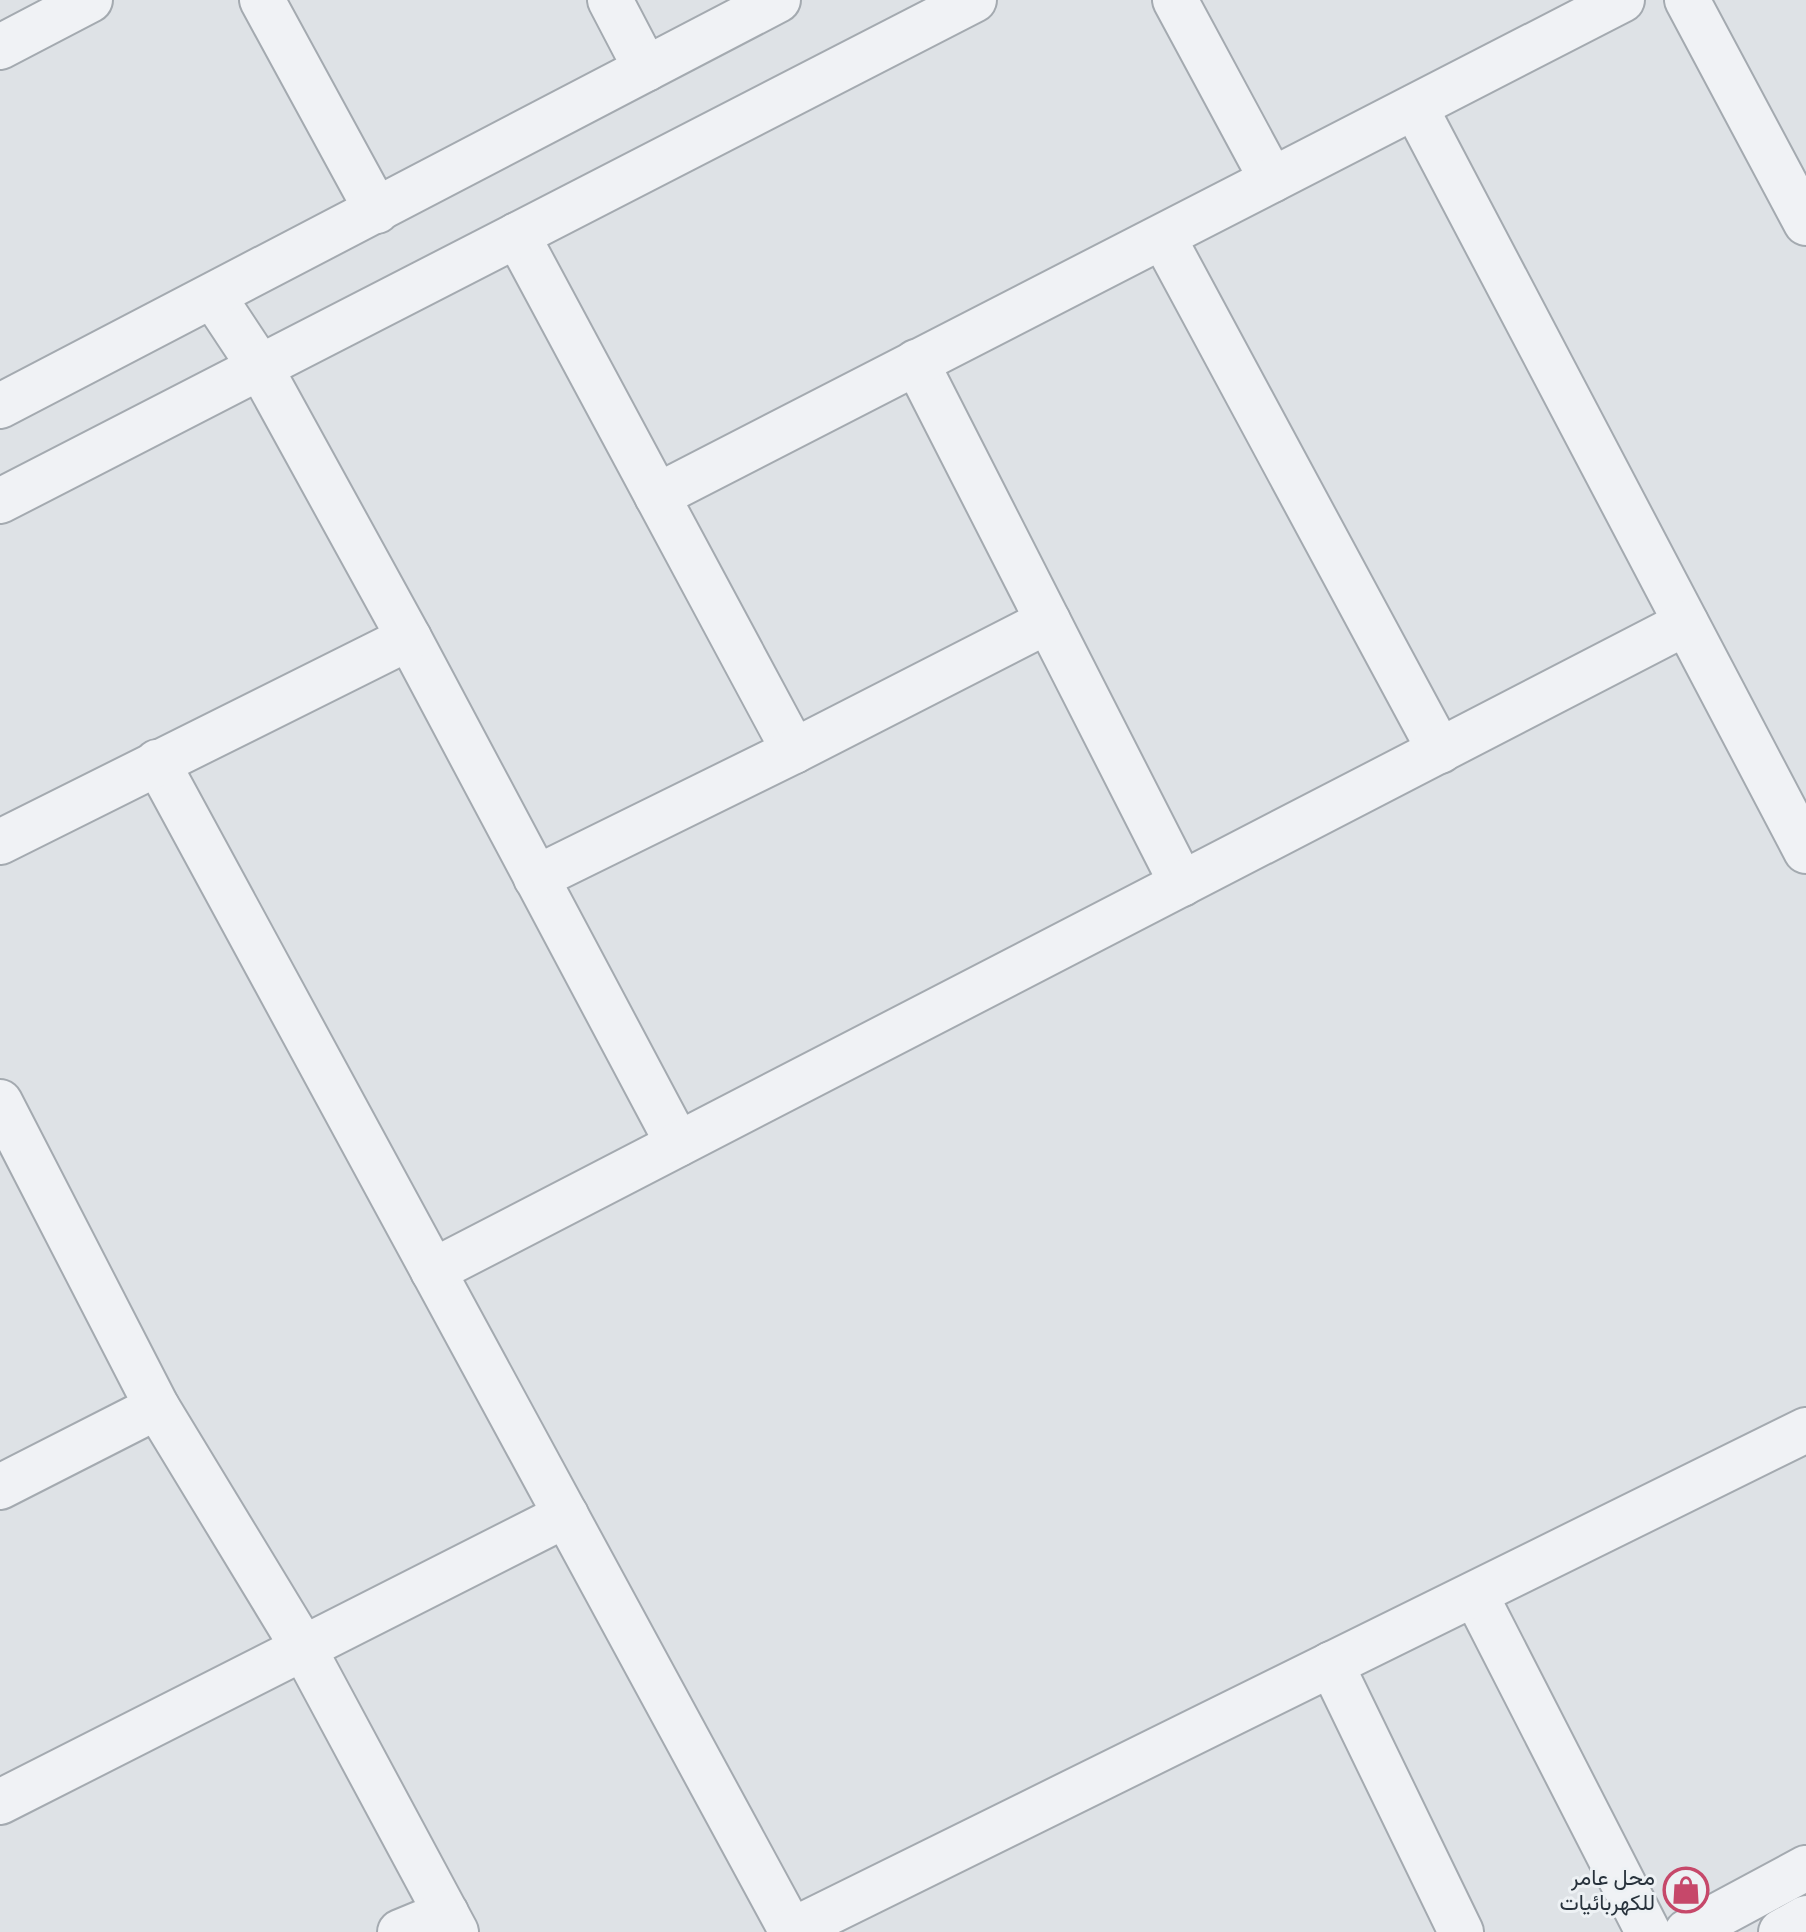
<svg xmlns="http://www.w3.org/2000/svg" width="1806" height="1932" font-family="'Fira Sans Condensed',Vazirmatn,sans-serif">
	<rect width="100%" height="100%" fill="#dee2e6"/>
	<g fill="none" stroke-linecap="round" stroke-linejoin="round">
		<g stroke="#a4aab0" stroke-width="48">
			<g id="minor">
				<path d="M262,0L377,211"/>
				<path d="M610,0L646,69"/>
				<path d="M1175,0L1272,180"/>
				<path d="M1687,0L1806,223"/>
				<path d="M0,47L90,0"/>
				<path d="M1415,107L1806,851"/>
				<path d="M517,235L794,751"/>
				<path d="M1163,237L1440,751"/>
				<path d="M213,296L260,367L409,638L678,1144"/>
				<path d="M916,362L1182,884"/>
				<path d="M0,406L778,0"/>
				<path d="M657,496L1622,0"/>
				<path d="M0,501L974,0"/>
				<path d="M157,762L792,1932"/>
				<path d="M0,842L409,638"/>
				<path d="M536,878L794,751L1048,621"/>
				<path d="M0,1102L157,1407L304,1649L456,1932"/>
				<path d="M433,1271L1686,623"/>
				<path d="M0,1487L157,1407"/>
				<path d="M1475,1594L1648,1932"/>
				<path d="M1331,1664L1461,1932"/>
				<path d="M0,1802L566,1515"/>
				<path d="M791,1931L1806,1430"/>
				<path d="M400,1932L446,1913"/>
				<path d="M1687,1932L1806,1868"/>
				<path d="M1781,1932L1806,1918"/>
			</g>
		</g>
		<use href="#minor" stroke="#f0f2f5" stroke-width="44"/>
	</g>
	<defs>
		<g id="shop-ring" transform="scale(2.3)"><circle r="9.5" fill="#edf1f4" stroke="#c6486a" stroke-width="1.5"/><path d="M-5-2.5h2.3a2.7 3.5 0 0 1 5.4 0H5L5.5 6h-11ZM-1.5-2.5h3a1.5 2.3 0 0 0-3 0Z" fill="#c6486a"/></g>
	</defs>
	<g fill-rule="evenodd">
		<use href="#shop-ring" x="1686" y="1890"/>
	</g>
	<g text-anchor="middle" stroke-width="6" stroke-linejoin="round" paint-order="stroke">
		<g font-size="22" fill="#28323c" stroke="#edf1f4" text-anchor="end">
			<text x="1655" y="1885">محل عامر<tspan x="1655" dy="25">للكهربائيات</tspan></text>
		</g>
	</g>
</svg>
